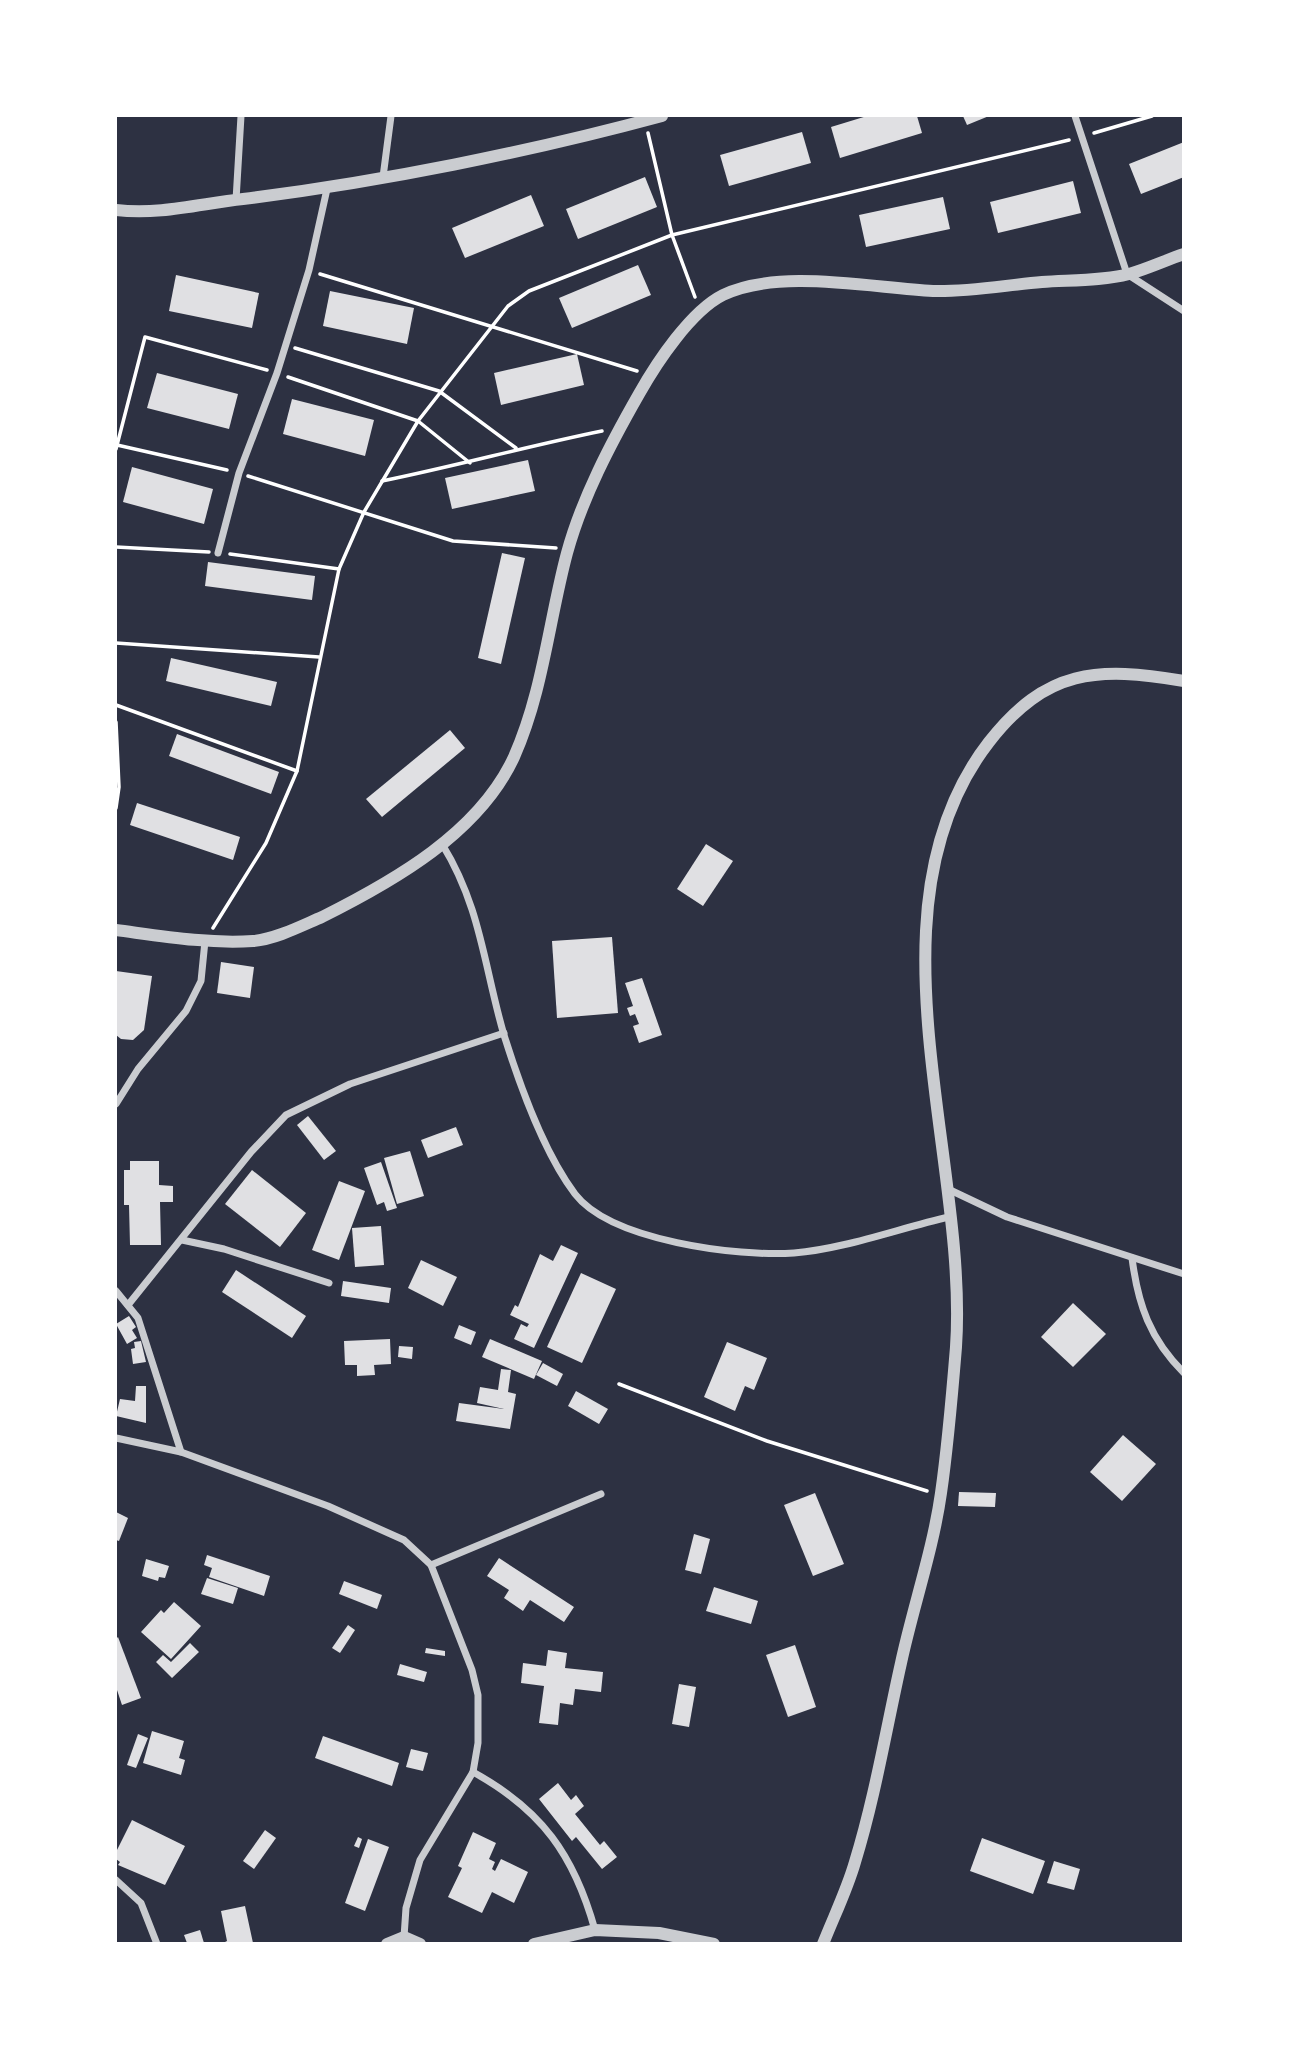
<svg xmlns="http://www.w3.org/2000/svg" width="1299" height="2059" font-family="'Titillium Web',sans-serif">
	<rect width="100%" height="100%" fill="#2d3142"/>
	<g fill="#e0e0e3">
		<path d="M867,116H917L922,133L840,158L831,127Z"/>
		<path d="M963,116H989L967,125Z"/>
		<path d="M802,132L811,163L729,186L720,155Z"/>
		<path d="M1184,142V177L1141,194L1129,164Z"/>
		<path d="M645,177L657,207L578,239L566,209Z"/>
		<path d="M1073,181L1081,213L998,233L990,202Z"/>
		<path d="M531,195L544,226L465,258L452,228Z"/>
		<path d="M943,197L950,229L866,247L859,215Z"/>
		<path d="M638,265L651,295L572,328L559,298Z"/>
		<path d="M176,275L259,293L252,328L169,311Z"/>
		<path d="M330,291L414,308L407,344L323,326Z"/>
		<path d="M577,354L584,385L501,405L494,373Z"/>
		<path d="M157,373L238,394L229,429L147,408Z"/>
		<path d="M292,399L374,420L365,456L283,434Z"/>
		<path d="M528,460L535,491L452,509L445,478Z"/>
		<path d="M132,467L213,489L204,524L123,502Z"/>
		<path d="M502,553L525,558L501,664L478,658Z"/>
		<path d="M208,562L315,576L312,600L205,586Z"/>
		<path d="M171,658L277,682L271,706L166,681Z"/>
		<path d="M450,730L465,748L382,817L366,799Z"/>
		<path d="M177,734L279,772L271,794L169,756Z"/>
		<path d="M137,803L240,837L233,860L130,825Z"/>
		<path d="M706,844L733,861L703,906L677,889Z"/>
		<path d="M612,937L618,1013L557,1018L552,941Z"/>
		<path d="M221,962L254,967L250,998L217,993Z"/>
		<path d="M116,971L152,976L144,1030L133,1040L121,1039L116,1035Z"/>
		<path d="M642,978L662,1035L639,1043L633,1026L639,1024L635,1014L630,1016L627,1008L633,1006L625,983Z"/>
		<path d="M308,1116L336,1151L324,1160L297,1125Z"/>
		<path d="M456,1127L463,1145L428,1158L421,1140Z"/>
		<path d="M410,1151L424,1196L397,1204L384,1158Z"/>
		<path d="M130,1161H159V1185L173,1186V1202H160L161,1245H130L129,1205H124V1170H130Z"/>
		<path d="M381,1162L397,1208L387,1211L384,1202L377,1205L364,1168Z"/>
		<path d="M252,1170L306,1213L280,1247L225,1204Z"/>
		<path d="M339,1181L365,1191L339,1260L312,1250Z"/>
		<path d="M381,1226L384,1265L355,1267L352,1228Z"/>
		<path d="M561,1245L578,1253L534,1348L514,1339L521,1324L527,1327L529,1324L510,1315L515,1305L518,1307L540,1254L553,1261Z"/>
		<path d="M421,1260L457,1277L443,1306L408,1288Z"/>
		<path d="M236,1270L306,1316L292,1338L222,1292Z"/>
		<path d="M581,1273L616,1289L582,1363L547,1347Z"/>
		<path d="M343,1281L391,1288L389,1303L341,1296Z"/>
		<path d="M1073,1303L1106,1334L1073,1367L1041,1337Z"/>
		<path d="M129,1316L136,1327L132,1330L137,1338L127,1344L116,1324Z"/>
		<path d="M459,1325L476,1332L471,1345L454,1338Z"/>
		<path d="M390,1339L391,1364L374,1365L375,1375L357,1376V1365H345L344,1341Z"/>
		<path d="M490,1339L542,1361L534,1379L482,1357Z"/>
		<path d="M141,1341L146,1362L133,1364L131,1349L135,1348L134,1342Z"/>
		<path d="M727,1342L767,1358L754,1390L745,1386L735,1411L704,1397Z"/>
		<path d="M399,1346L413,1347L412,1359L398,1357Z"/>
		<path d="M543,1363L563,1374L557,1386L536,1375Z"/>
		<path d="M501,1369L511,1370L508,1392L516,1394L510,1429L456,1421L459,1403L504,1409L477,1403L480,1387L498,1390Z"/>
		<path d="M136,1386H146V1423L116,1416L120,1399L135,1401Z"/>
		<path d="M576,1391L608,1409L599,1424L568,1406Z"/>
		<path d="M1123,1435L1156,1464L1122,1501L1090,1472Z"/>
		<path d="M959,1492L996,1493L995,1507L958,1506Z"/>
		<path d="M815,1493L844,1564L813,1576L784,1505Z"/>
		<path d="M116,1512L128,1518L119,1541L116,1540Z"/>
		<path d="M694,1534L710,1539L701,1574L685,1570Z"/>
		<path d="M207,1555L270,1576L264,1596L209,1577L212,1568L204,1565Z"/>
		<path d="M499,1558L574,1607L564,1622L530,1600L523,1611L504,1598L509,1590L487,1576Z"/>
		<path d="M146,1559L169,1566L165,1578L159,1577L158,1581L142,1576Z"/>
		<path d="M207,1578L238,1588L233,1604L201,1594Z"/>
		<path d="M344,1581L382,1595L377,1609L339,1594Z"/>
		<path d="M714,1587L758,1601L751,1624L706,1611Z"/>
		<path d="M174,1602L201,1626L171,1659L141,1632L161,1610L164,1613Z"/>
		<path d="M348,1625L355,1630L340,1653L332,1648Z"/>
		<path d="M118,1637L141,1698L122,1705L116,1687V1639Z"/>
		<path d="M190,1643L199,1652L172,1678L156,1662L163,1655L171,1662Z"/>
		<path d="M795,1645L816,1707L788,1717L766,1655Z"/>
		<path d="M426,1648L445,1651V1656L425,1653Z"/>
		<path d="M548,1650L567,1653L565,1668L603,1672L601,1692L575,1689L573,1705L560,1703L558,1725L539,1723L544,1686L521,1683L523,1663L546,1666Z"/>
		<path d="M400,1664L427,1672L424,1682L397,1675Z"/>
		<path d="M679,1684L696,1687L689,1727L672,1724Z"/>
		<path d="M152,1731L184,1741L179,1758L185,1760L181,1775L143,1763Z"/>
		<path d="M138,1734L148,1738L136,1768L127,1765Z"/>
		<path d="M323,1736L399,1763L392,1786L315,1758Z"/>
		<path d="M411,1749L428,1753L423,1771L406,1767Z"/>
		<path d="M558,1783L571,1800L576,1795L584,1806L575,1814L600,1845L604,1841L617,1857L602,1869L576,1837L572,1841L539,1799Z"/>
		<path d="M132,1820L185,1846L165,1885L118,1865L120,1862L116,1859V1852Z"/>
		<path d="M265,1830L276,1838L254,1869L243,1861Z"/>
		<path d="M473,1832L496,1843L489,1859L495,1862L492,1869L495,1871L501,1859L528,1872L514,1903L492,1892L482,1913L448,1897L462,1868L458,1866Z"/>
		<path d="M358,1837L362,1839L359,1848L354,1846Z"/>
		<path d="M982,1838L1045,1861L1033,1894L970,1871Z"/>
		<path d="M368,1839L389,1847L365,1911L345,1903Z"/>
		<path d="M1054,1861L1080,1869L1074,1890L1047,1883Z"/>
		<path d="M245,1906L253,1943H223L227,1941L221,1911Z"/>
		<path d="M200,1930L204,1943H187L184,1935Z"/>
	</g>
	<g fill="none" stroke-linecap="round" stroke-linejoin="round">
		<g stroke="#fff" stroke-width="3.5">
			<path d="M648,133L672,235L695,297"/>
			<path d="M1094,133L1152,116"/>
			<path d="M320,274L637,371"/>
			<path d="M295,348L439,391L516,448"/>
			<path d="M288,377L418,421L470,463"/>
			<path d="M117,445L227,470"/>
			<path d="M116,449L145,337L267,370"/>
			<path d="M248,476L453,541L556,548"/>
			<path d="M382,481C456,466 528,446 602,431"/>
			<path d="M116,547L209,552"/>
			<path d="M230,554L339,569"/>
			<path d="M116,643L319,657"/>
			<path d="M116,705L297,771"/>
			<path d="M116,722L119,787L116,808"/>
			<path d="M213,928L266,843L297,771L339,569L364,512L418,421L508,306L529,291L672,235L1069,140"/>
			<path d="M619,1384L767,1441L927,1491"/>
		</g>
		<g stroke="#caccd0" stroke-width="7">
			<path d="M1075,116L1127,274L1184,311"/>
			<path d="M383,177L391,116"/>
			<path d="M236,200L241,116"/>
			<path d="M218,553L239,473L277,373L309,270L327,189"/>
			<path d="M442,844C481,907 484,967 504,1035C519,1083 544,1153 575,1194C611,1241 738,1257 794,1253C844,1249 900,1228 949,1217"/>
			<path d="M116,1104L138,1069L186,1011L201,981L205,941"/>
			<path d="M948,1189L1007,1217L1184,1274"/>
			<path d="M182,1240L224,1249L329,1283"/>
			<path d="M1132,1258C1138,1305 1150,1339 1184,1373"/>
			<path d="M116,1291L138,1318L181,1452"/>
			<path d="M128,1305L251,1152L286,1115L350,1084L504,1033"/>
			<path d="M116,1438L181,1452L328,1506L404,1540L431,1565L472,1670L478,1695V1743L473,1772L420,1860L406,1908L404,1937"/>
			<path d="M431,1565L601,1494"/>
			<path d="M473,1772C542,1810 574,1855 595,1930"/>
			<path d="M116,1880L141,1903L157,1944"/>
		</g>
		<g stroke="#caccd0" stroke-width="12">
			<path d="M116,210C160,215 199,204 243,199C380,182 529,152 662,116"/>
			<path d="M116,930C161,936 207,944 253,941C276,939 301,926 322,917C394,881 479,833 514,757C543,692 549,620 567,553C582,498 611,443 639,394C657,362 691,311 723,295C779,268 872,288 933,291C969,292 1006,285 1042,282C1070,280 1102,281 1129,274C1147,269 1166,260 1184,254"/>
			<path d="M387,1944L404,1937L420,1944"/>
			<path d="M534,1944L595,1930L659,1933L714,1944"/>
			<path d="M823,1944C834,1916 847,1890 855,1862C875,1797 886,1730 901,1663C913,1607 933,1550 941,1493C948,1445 952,1396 956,1347C969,1159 860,908 989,742C1046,669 1097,666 1184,681"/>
		</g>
	</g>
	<rect width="1299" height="2059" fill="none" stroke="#ffffff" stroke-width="234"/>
</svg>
